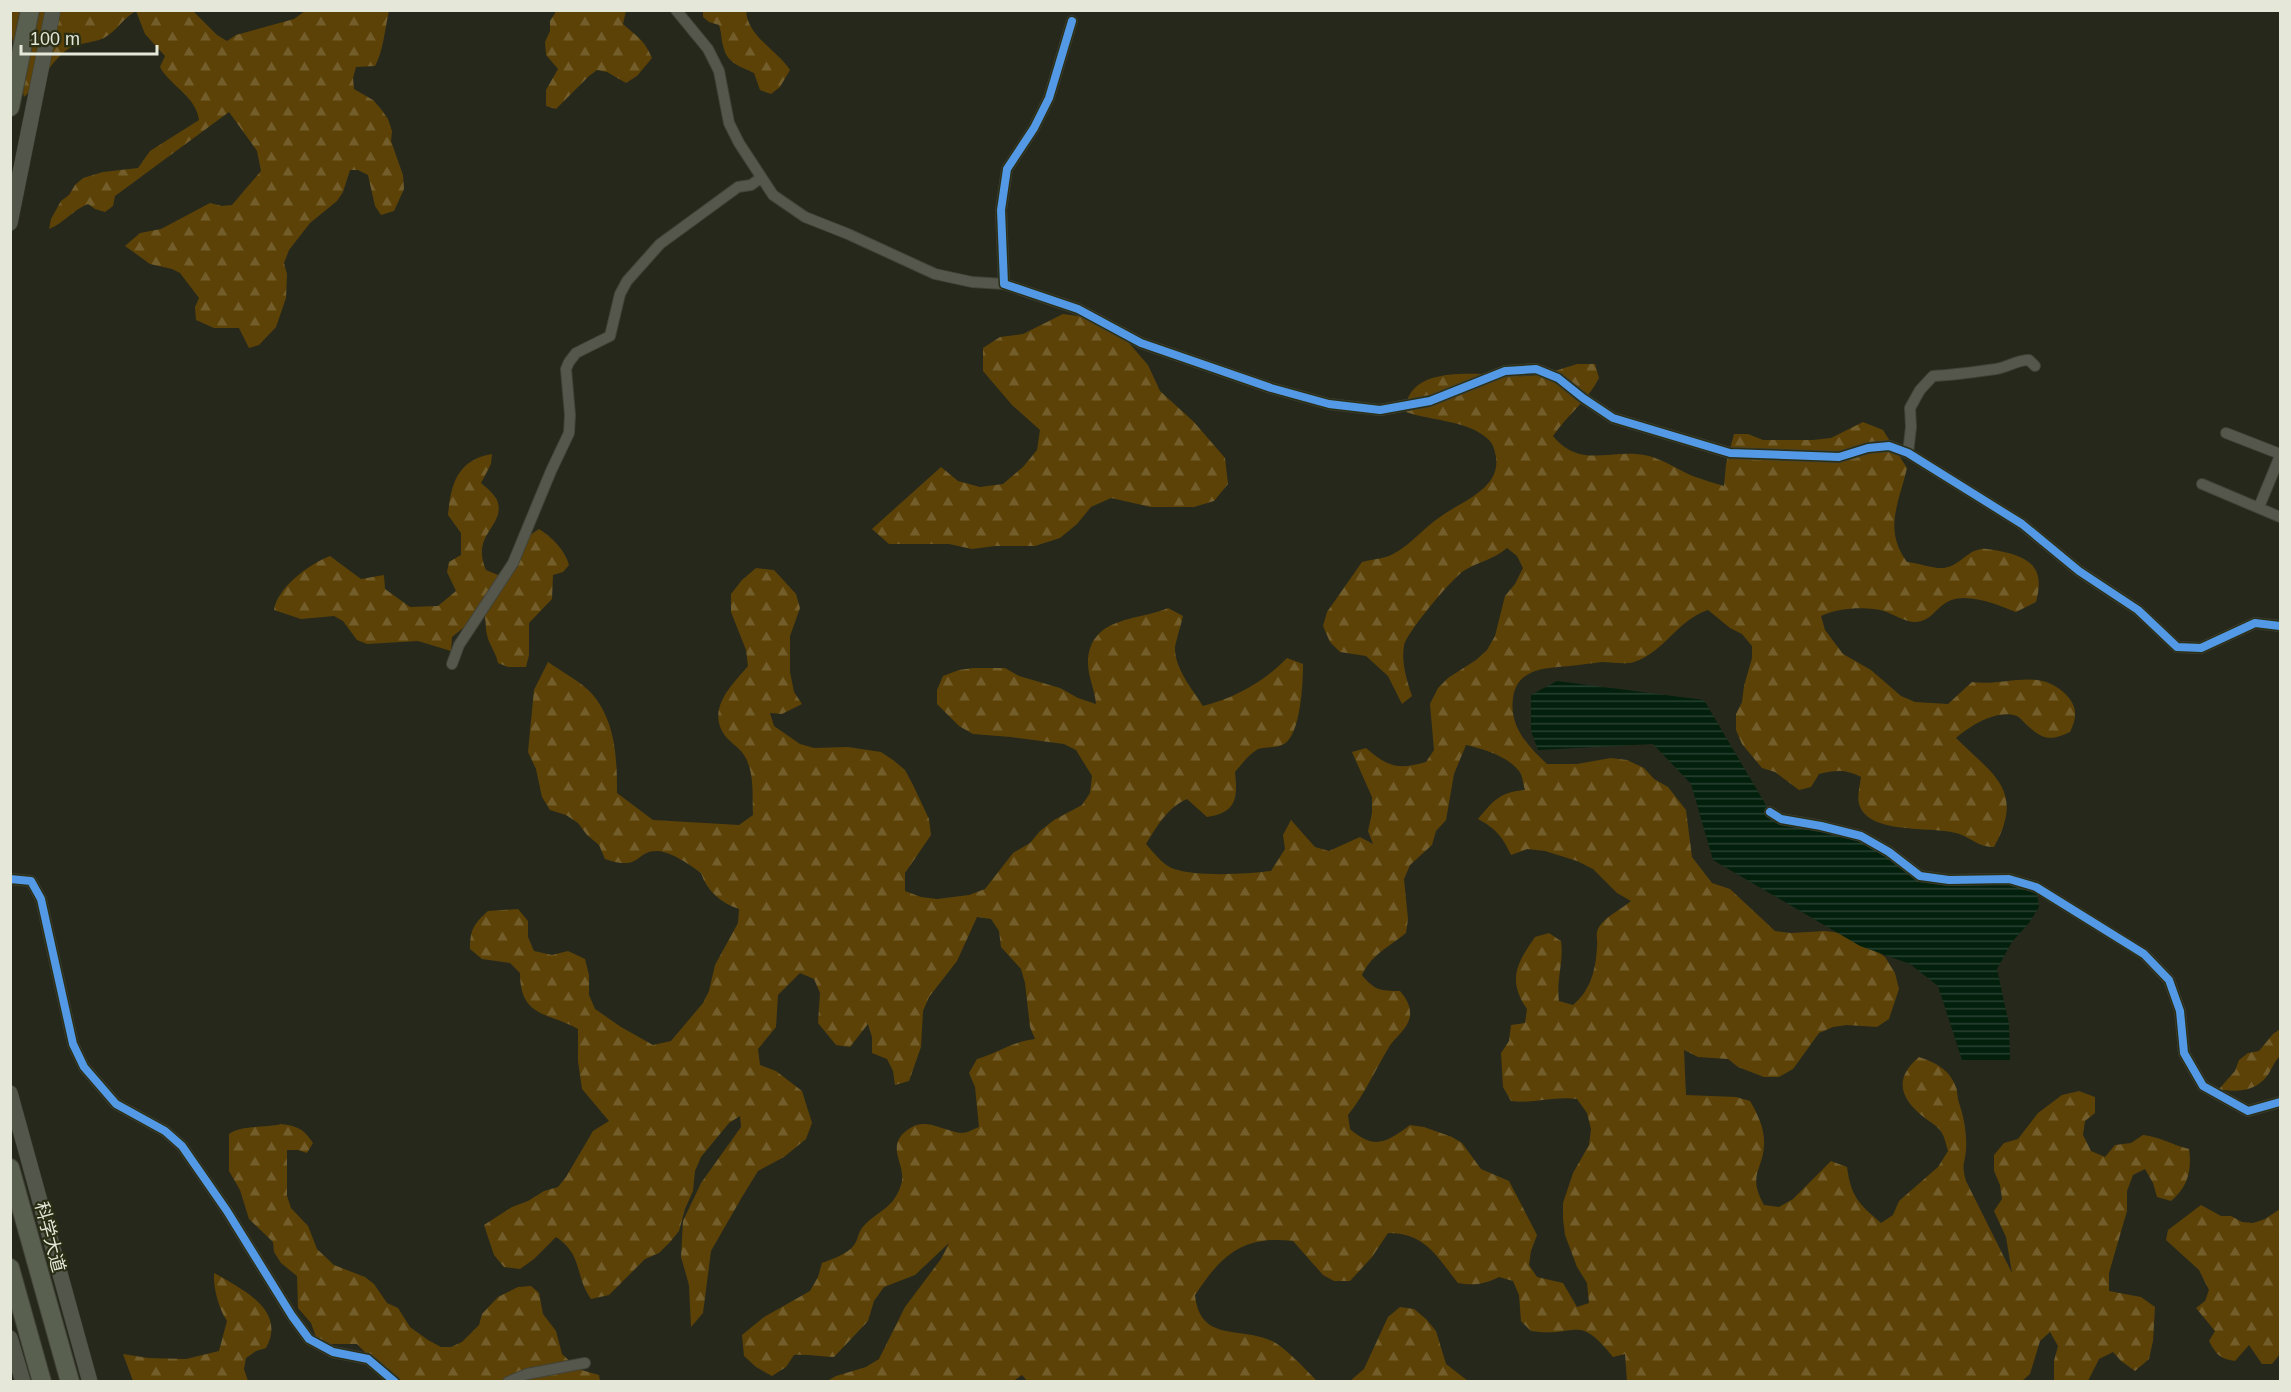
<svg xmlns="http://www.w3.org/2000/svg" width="2291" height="1392" font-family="Arial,'Noto Sans SC',sans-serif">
	<defs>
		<pattern id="forest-firs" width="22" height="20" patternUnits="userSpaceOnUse" patternTransform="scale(1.5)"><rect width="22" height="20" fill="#5c4207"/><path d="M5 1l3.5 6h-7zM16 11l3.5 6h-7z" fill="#735d2b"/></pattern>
		<pattern id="water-rules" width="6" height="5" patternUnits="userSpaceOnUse" patternTransform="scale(1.5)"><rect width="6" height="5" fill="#03200d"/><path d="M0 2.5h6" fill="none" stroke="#284030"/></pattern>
	</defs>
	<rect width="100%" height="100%" fill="#26281b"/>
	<g fill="url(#forest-firs)" fill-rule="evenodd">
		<path d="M557,10L626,11L623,24C637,37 644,39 652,58L637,76L626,83L607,72L597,70L589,76L556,109L546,106V90L558,69L546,55L545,42L550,31V21Z"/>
		<path d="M10,11H193L217,35L227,41L236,35L294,19L305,11H389C385,28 383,52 375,66L356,67L353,78L354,89L373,100L381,109L388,119L392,131L391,141L403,175L404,189L394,211L381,215L375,206L368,175L358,170H350L343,192L337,201L310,223L289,250L284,263L287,274L286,298L276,327L259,345L249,348L239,328H214L196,320L195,307L199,298L180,273L172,269L150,264L125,246L140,233L161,229L210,203L222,206L232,205L261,171L257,151L229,112L115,196L113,206L105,212L95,209L88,204C73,210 64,223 49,229L51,219L61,201L69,195L75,185L83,178L103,172L138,168L150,151L199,120C196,96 171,87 160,67L165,56L145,34L136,11C123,18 117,31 104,38C91,44 76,42 64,52C49,65 40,84 24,97L11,31Z"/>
		<path d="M703,11H746C748,37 777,50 790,70L780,87L771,94L760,90L754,73C742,67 728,64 724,49C721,41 722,34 719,25L709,22L703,17Z"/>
		<path d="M1063,314L1109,320L1148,365L1160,391L1194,422L1225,458L1228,484L1214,501L1194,507H1151L1111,498L1091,507L1077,524L1060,538L1035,546H995L972,549L949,544H889L872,529L941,467L958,481L980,487L1003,484L1023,467L1037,450L1040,430L1012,405L983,371V348L1000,337L1023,334Z"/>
		<path d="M1577,364H1595L1599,378C1588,400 1567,415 1553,436C1578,466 1603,452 1636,454C1654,455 1669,464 1684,472C1696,478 1711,482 1724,486L1726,464L1734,434H1748L1763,440H1813L1831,438L1863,422L1883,430L1907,468C1899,503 1883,529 1907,562C1918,563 1934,569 1944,568C1961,565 1965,552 1981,549C1988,548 1997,551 2004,552C2035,559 2044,572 2036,602L2016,612C1999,605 1967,592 1949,601C1936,607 1931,622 1915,622C1905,622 1893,614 1884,611C1867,606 1837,608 1821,616L1825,630L1843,654L1871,670L1901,696L1915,702L1948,704L1972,682C2007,687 2041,665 2069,698C2078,709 2076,720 2070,732C2051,741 2043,740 2028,726C2024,723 2021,718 2017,716C1997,709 1970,726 1956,738C1992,774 2026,790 1994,847C1977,847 1971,837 1956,833C1930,826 1868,835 1859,804C1857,796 1860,785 1861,777C1846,769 1835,770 1819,774L1811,787L1799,790L1775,772L1762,768L1742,744L1736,730V714L1742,702L1744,686L1752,658V646L1742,634L1730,628L1708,610C1677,620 1665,652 1634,662C1625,665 1612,662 1602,662C1592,663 1581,665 1570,666C1546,668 1517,668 1513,698C1509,727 1528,746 1547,764H1577L1611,758L1627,760L1644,768L1654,779L1668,787L1686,810L1692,857L1712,883L1730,889L1775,931L1791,933L1825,931L1855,935L1885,957L1895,973L1899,989L1889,1019L1877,1027L1847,1025L1833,1027L1819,1033L1793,1069L1779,1077H1764L1738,1067L1728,1059L1698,1057L1684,1050L1686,1095L1736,1097L1750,1101C1757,1113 1764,1127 1764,1141C1765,1169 1746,1173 1764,1205L1779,1207L1793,1199L1831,1161L1847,1167C1851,1197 1859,1204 1881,1223L1893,1215L1899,1201L1938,1167L1948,1151C1946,1145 1945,1138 1942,1133C1938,1126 1931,1123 1925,1118C1899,1098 1894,1078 1919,1057C1934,1062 1949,1069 1955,1085C1958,1090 1957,1097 1959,1103C1964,1117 1967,1134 1966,1149C1965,1165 1961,1163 1966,1181L2012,1273L2006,1237L1994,1211L2002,1199L2000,1185L1994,1171V1155L2004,1143L2018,1139L2038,1113L2062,1095L2079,1091L2095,1097V1113L2085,1121L2083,1135L2091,1151L2105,1157L2115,1145L2131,1143L2143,1135C2161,1137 2172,1145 2189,1149C2192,1170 2188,1187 2171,1201L2157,1197L2153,1183L2145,1169L2133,1175L2127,1191V1211L2109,1273V1291L2141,1297L2155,1307L2153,1341L2149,1359L2135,1371L2121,1361L2113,1352L2099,1359L2088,1381H2054V1361L2058,1346L2050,1332L2040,1341L2030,1374L2022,1381H1627L1625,1354L1613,1357C1577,1312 1578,1338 1531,1331L1521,1321L1519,1295L1513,1281L1499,1277C1485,1284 1474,1286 1458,1283C1437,1257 1426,1233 1388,1233L1372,1257L1350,1281H1334L1323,1275L1293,1241C1242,1235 1221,1256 1195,1295C1200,1343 1240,1326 1272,1341C1285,1347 1306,1370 1317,1381L1028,1382L1022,1375L1012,1382L827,1381L836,1376L866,1367L879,1359L905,1307L941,1259L949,1243L915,1275L884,1287L874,1301L868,1321L834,1357C820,1357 808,1354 794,1355L786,1367L772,1376L756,1367L744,1356L742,1335L764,1317L810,1291L818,1277L822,1263C832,1259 848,1254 854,1245C858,1240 858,1233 862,1228C876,1211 893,1210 901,1185C908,1164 881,1145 912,1127C927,1118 946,1132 962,1133C967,1133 974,1129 979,1127L975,1087L969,1073L977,1059C998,1053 1014,1041 1035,1039L1030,1027L1025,983L1021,969L1001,947L999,931L991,919L977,917L957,961L929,997L923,1011L921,1047L909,1081L895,1085L893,1071L887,1059L872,1053V1037L868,1024L850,1047L836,1045L818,1023L820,993L814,979L800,973L778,995L776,1027L758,1049L760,1065L776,1071L802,1091L812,1123L806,1139L784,1157L758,1171L742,1197L711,1251L703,1313L691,1327L689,1285L681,1257L683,1221L701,1183L741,1127L740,1116L729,1123L701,1157L695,1171L693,1191L685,1209L679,1231L671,1241L659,1253L645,1259L609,1295L591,1299C574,1275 584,1256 556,1237L534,1259L520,1269L504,1267L494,1255L484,1225L512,1207L528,1201L544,1191L558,1187L566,1177L593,1131L609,1121L582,1089L578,1061V1029C548,1012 520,1018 520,973L510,963L482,959L470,949C470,929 474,924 488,911L518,909L528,921V937L534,951L552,955L568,951L585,959L589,975V995L595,1009L621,1027L653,1045L671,1041L703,1003L709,991L715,965L738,923L739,909C721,903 707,891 701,873C690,865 672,852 658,851C635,850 642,872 605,859L599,845L587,835L578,823L566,815L550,810L542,797L536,769L528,752L534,690L548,662C562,672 582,682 593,695C616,723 617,759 617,793L653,820L739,825L753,815C752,796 755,772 744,755C738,746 727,741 722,731C709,706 733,684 748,666L746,650L731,612V594L742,580L756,568L774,570L796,594L800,608L790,636V672L794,692L802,704L782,714L770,713L774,726L800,744L814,748L848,747L881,752L893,760L905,770L913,785L929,819L931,835L905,873V891L921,897L937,899L969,895L985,889L1013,853L1030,843L1040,831L1054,820L1082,805L1090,793L1092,776L1076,750L1064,744L1011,737L973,734L959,726L937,704V690L943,676L959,670L973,668H1005L1019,676L1060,688L1078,698L1096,704C1095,690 1088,677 1088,663C1089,616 1138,621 1168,608L1183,616C1181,625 1175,644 1175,649C1175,669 1193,690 1203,706C1235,698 1264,682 1287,658L1303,664C1303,682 1301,734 1284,744C1275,749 1265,746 1258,749C1249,754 1241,765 1235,772C1238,799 1236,813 1207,817L1187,799C1167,808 1157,826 1146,844C1154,853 1163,865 1174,869C1199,877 1245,874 1271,871L1285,849L1283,835L1291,820L1315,847L1329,851L1360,837L1373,844L1368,831L1372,813V797L1352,752L1366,748C1388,767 1398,770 1426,762L1434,750L1430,704L1438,688L1448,678L1476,660L1487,650L1495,636L1505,596L1515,584L1523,568L1517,556L1507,548C1493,560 1480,561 1465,570C1453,577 1406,633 1404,646C1401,662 1407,681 1412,696L1402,704L1388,676L1366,656L1340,652L1330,642L1323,626L1327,612L1362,562C1372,559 1384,559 1393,554C1411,545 1423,528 1440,517C1460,502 1501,489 1496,457C1495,451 1493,444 1489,440C1469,420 1431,421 1406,412C1407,408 1406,402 1408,398C1424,361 1498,378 1528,376C1545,375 1561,369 1577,364ZM1466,745C1484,749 1507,756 1519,771C1523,776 1523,784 1525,790C1500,792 1494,800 1478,819C1495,828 1503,837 1511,855L1527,849L1545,851L1577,861L1593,869L1617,893L1631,901C1622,909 1600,919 1597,932C1596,936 1598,942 1597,946C1596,969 1591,990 1573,1005L1559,1001C1556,980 1564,961 1561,941L1549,933L1535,937C1517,963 1507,980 1527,1009L1525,1023L1511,1025L1509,1041L1501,1053L1503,1087L1511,1101C1533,1104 1554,1096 1577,1099L1587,1113L1591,1129L1589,1145L1573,1173L1563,1203V1219L1565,1235L1577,1267L1587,1283L1589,1303L1577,1307L1563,1283L1537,1277L1529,1265L1531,1251L1537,1235L1509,1181L1481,1169L1462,1143L1452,1137L1424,1127L1410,1125C1386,1143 1374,1150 1350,1129L1348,1115C1365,1094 1375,1070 1389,1047C1395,1037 1408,1029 1410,1016C1411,1006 1406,998 1400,991C1380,991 1374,990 1362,975C1372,954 1389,947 1406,933L1408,919L1404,879L1410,865L1432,845L1436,831L1446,820L1454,774Z"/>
		<path d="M492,454L491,464L481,483C486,487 494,494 497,500C507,526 470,533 486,570L498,575L508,569L524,539L539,529C552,537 565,550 569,565L563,572L553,575L552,599L529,623V655L526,667H508L498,663C496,652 489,645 487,635C485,627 487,621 483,612L452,637L451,651L418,641L367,644L357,640L343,621L334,616L301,619L274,610C277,588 309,564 330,556L361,579L384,575L385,589L410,607L438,606L456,591L447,572L449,562L461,555V533L448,515C451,484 457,460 492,454Z"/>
		<path d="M2280,1029V1056C2274,1062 2272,1069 2267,1076C2256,1091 2236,1093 2219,1089L2235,1071L2239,1060L2248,1053L2259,1051L2273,1034Z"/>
		<path d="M281,1124C297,1126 304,1129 313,1143L307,1153L298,1150H287V1196L291,1208L308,1226L317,1249L334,1265L365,1277L374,1284L387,1303L398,1308L410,1327L428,1340L441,1347H451L462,1342L479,1325L482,1314L498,1297L518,1287L531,1286L539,1293L543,1314L556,1331L562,1354L578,1369L599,1375L600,1381H393L357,1344H324L316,1337L311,1323L298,1308L297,1276L281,1263L274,1252L273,1242L249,1219L240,1190L229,1171V1134C240,1125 266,1128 281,1124Z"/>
		<path d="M2201,1205L2221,1216H2231L2242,1222L2253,1223L2265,1219L2280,1209V1354L2272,1364H2262L2249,1345L2235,1361C2220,1359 2216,1354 2209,1341L2215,1331L2196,1308L2205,1301L2209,1290L2199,1270L2166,1240L2168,1230Z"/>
		<path d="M214,1273C242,1289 287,1310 266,1348L256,1351L246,1358L244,1369L248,1381H133L123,1354L148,1358L186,1359L219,1351L227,1321C219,1309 213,1288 214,1273Z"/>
		<path d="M1400,1307L1414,1309L1426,1319L1436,1331L1446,1364L1468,1381H1350L1364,1369L1388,1317Z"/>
	</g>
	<path fill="url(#water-rules)" d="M1557,681L1704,700L1770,812L1861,836L1920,876L1980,878L2036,887L2039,907L2029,923L2012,942L1997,969L2009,1024L2010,1060H1962L1938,986L1910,964L1860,946L1713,860L1691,784L1653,744L1538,750L1531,731V695Z"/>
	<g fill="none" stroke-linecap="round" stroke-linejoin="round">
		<g stroke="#424339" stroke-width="12">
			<g id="minor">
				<path d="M676,10L708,49L719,71L729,123L739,143L773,195L805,217L848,234L935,274L972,282L1004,284"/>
				<path d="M1072,21L1049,98L1034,128L1007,169L1001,210L1004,284L1078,309L1141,343L1271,388L1329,404L1380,410L1430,401L1505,371L1536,369L1558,378L1583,398L1613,418L1730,453L1839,457L1868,448L1889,446L1908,453L2022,524L2079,571L2138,610L2177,647L2201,648L2255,623L2280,626"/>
				<path d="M2226,433L2280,454"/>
				<path d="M1908,453L1911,427L1910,408L1920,390L1933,376C1955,375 1975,372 1996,369C2008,367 2017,360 2029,360L2035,366"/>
				<path d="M2202,484L2280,517"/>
				<path d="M2259,507L2280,456"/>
				<path d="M452,664L459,645L513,563L551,471L569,433L570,415L566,369L569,362L576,353L610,336L620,294L627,281L660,244L738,187L751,185L761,178"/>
				<path d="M1770,812L1781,819L1821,826L1861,836L1889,852L1920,876L1949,880L2009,879L2036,887L2144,954L2169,980L2180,1011L2184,1053L2203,1086L2248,1111L2280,1102"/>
				<path d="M10,879L31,881L41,899L73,1044L84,1067L116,1104L165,1131L182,1146L227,1211L292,1316L309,1339L333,1352L368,1359L395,1382"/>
				<path d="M508,1382L527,1374L585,1363"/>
			</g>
		</g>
		<g stroke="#424339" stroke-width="16">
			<g id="secondary">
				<path d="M10,223L53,10"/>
				<path d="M10,1093L90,1382"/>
				<path d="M10,1338L23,1382"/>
			</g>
		</g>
		<g stroke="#424339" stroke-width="20">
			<g id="trunk">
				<path d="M10,107L30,10"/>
				<path d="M10,1168L70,1382"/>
				<path d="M10,1268L42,1382"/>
			</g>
		</g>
		<use href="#minor" stroke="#55574c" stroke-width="10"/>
		<use href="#secondary" stroke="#53574b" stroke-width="15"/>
		<use href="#trunk" stroke="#5a6050" stroke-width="18"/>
		<g stroke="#2a2e15" stroke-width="11">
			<g id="cycleway">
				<path d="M1072,21L1049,98L1034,128L1007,169L1001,210L1004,284L1078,309L1141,343L1271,388L1329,404L1380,410L1430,401L1505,371L1536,369L1558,378L1583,398L1613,418L1730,453L1839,457L1868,448L1889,446L1908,453L2022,524L2079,571L2138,610L2177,647L2201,648L2255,623L2280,626"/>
				<path d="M1770,812L1781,819L1821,826L1861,836L1889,852L1920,876L1949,880L2009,879L2036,887L2144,954L2169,980L2180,1011L2184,1053L2203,1086L2248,1111L2280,1102"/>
				<path d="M10,879L31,881L41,899L73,1044L84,1067L116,1104L165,1131L182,1146L227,1211L292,1316L309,1339L333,1352L368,1359L395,1382"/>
			</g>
		</g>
		<use href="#cycleway" stroke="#5399e6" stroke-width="8"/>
	</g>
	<g text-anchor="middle" stroke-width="4.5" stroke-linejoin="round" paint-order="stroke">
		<g font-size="18" fill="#e5e8d9" stroke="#2a2e15">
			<text transform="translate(50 1237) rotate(75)" y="6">科学大道</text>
		</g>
	</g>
	<rect width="2291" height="1392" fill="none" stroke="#e5e8d9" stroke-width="24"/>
	<path d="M21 45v9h136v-9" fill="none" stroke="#e5e8d9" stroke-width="3"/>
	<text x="30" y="45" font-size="18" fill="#e5e8d9" stroke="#2a2e15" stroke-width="4.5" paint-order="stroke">100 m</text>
</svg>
